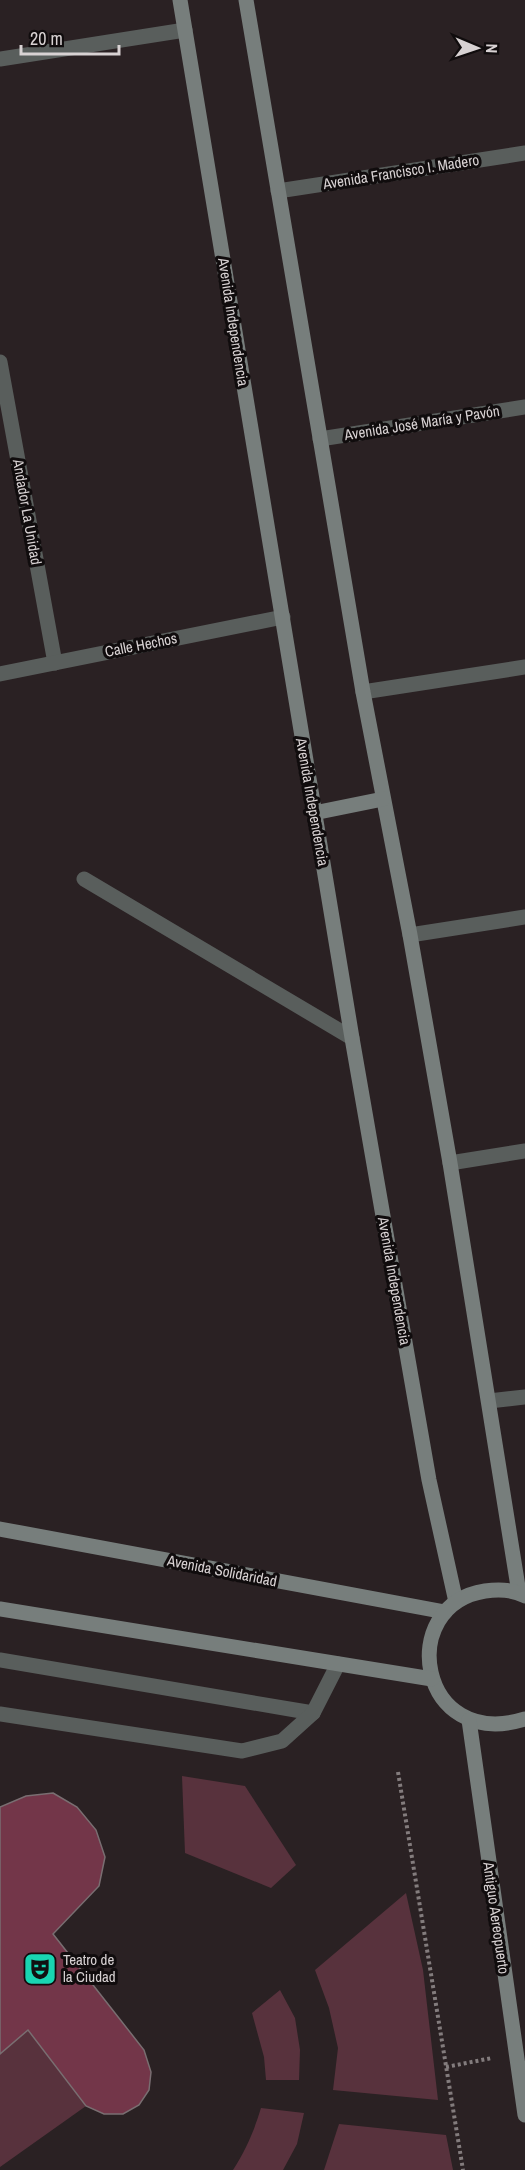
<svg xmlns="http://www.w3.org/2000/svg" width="525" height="2170" font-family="'Archivo Narrow',sans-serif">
	<rect width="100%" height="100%" fill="#2a2123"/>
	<g fill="#58323d">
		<path d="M182,1776L245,1786L296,1865L271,1888L185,1853Z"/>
		<path d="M406,1893L423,1970L438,2100L333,2090L338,2048L329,2008L315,1970Z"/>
		<path d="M280,1990L295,2018L300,2050L299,2080H266L264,2057L252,2013Z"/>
		<path d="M28,2030L86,2106L0,2167V2054Z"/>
		<path d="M261,2108L304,2113L297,2144L283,2170H233C246,2150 254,2131 261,2108Z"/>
		<path d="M339,2124L446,2135L453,2170H324Z"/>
	</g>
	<path fill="#733649" stroke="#796e71" stroke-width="1.5" d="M53,1793L77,1807L96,1830L105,1857L99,1886L53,1934L144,2050L151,2072L149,2090L139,2105L123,2114H104L86,2106L28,2030L0,2054V1807L26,1796Z"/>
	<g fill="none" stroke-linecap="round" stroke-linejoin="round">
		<g stroke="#837c7d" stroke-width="4" stroke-dasharray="3 3" stroke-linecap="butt">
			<path d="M398,1772L463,2170"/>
			<path d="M446,2067L492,2058"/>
		</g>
		<g stroke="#595e5c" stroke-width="15">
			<path d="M0,1660L313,1713"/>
			<path d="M0,1714L242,1751L282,1741L313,1713L338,1664"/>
		</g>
		<g stroke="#595e5c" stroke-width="15">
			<path d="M0,59L185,30"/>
			<path d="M278,191L525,153"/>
			<path d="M0,362L55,663"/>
			<path d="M320,439L525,407"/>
			<path d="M0,674L283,617"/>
			<path d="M363,692L525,667"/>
			<path d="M84,879L352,1038"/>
			<path d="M410,935L525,917"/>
			<path d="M450,1163L525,1151"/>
			<path d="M489,1401L525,1397"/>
		</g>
		<g stroke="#777e7c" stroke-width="15">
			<path d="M180,0L352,1038L429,1480L456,1602"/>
			<path d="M246,0L363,692L410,935L450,1163L519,1593"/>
			<path d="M314,813L383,799"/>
			<path d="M0,1529L445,1612"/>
			<path d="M525,1596C512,1589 498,1589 485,1591C395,1605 418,1752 525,1719"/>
			<path d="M0,1609L432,1679"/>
			<path d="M469,1720L525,2115"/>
		</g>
	</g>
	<defs>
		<g id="theatre-square" transform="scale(1.725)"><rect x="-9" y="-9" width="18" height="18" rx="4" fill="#19d5b2" stroke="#100c0d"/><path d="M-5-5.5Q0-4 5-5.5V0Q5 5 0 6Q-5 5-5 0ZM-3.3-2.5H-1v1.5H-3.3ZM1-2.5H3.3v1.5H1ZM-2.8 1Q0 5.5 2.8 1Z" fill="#111"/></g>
	</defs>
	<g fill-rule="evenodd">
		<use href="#theatre-square" x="40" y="1969"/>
	</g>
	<g text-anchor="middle" stroke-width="6" stroke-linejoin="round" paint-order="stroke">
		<g font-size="15" fill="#d8d2d3" stroke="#100c0d">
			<text transform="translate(401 172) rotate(-9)" y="5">Avenida Francisco I. Madero</text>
			<text transform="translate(233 322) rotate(81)" y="5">Avenida Independencia</text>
			<text transform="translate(422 423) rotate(-9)" y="5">Avenida José María y Pavón</text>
			<text transform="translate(27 512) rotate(80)" y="5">Andador La Unidad</text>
			<text transform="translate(141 645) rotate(-11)" y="5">Calle Hechos</text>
			<text transform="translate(312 802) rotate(80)" y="5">Avenida Independencia</text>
			<text transform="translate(394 1281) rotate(80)" y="5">Avenida Independencia</text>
			<text transform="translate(222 1571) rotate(11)" y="5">Avenida Solidaridad</text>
			<text transform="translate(496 1918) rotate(82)" y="5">Antiguo Aereopuerto</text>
		</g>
		<g font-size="15" fill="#d8d2d3" stroke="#100c0d" text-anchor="start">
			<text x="63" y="1965">Teatro de<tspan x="63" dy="17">la Ciudad</tspan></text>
		</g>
	</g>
	<g transform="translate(477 48) rotate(92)" stroke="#100c0d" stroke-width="4.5" paint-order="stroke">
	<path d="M0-4.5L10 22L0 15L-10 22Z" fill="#d8d2d3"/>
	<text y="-9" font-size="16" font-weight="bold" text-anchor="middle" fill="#d8d2d3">N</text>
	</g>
	<path d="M21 45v9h98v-9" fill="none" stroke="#d8d2d3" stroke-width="3"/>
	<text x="30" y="45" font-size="18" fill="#d8d2d3" stroke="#100c0d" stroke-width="4.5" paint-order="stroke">20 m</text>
</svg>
